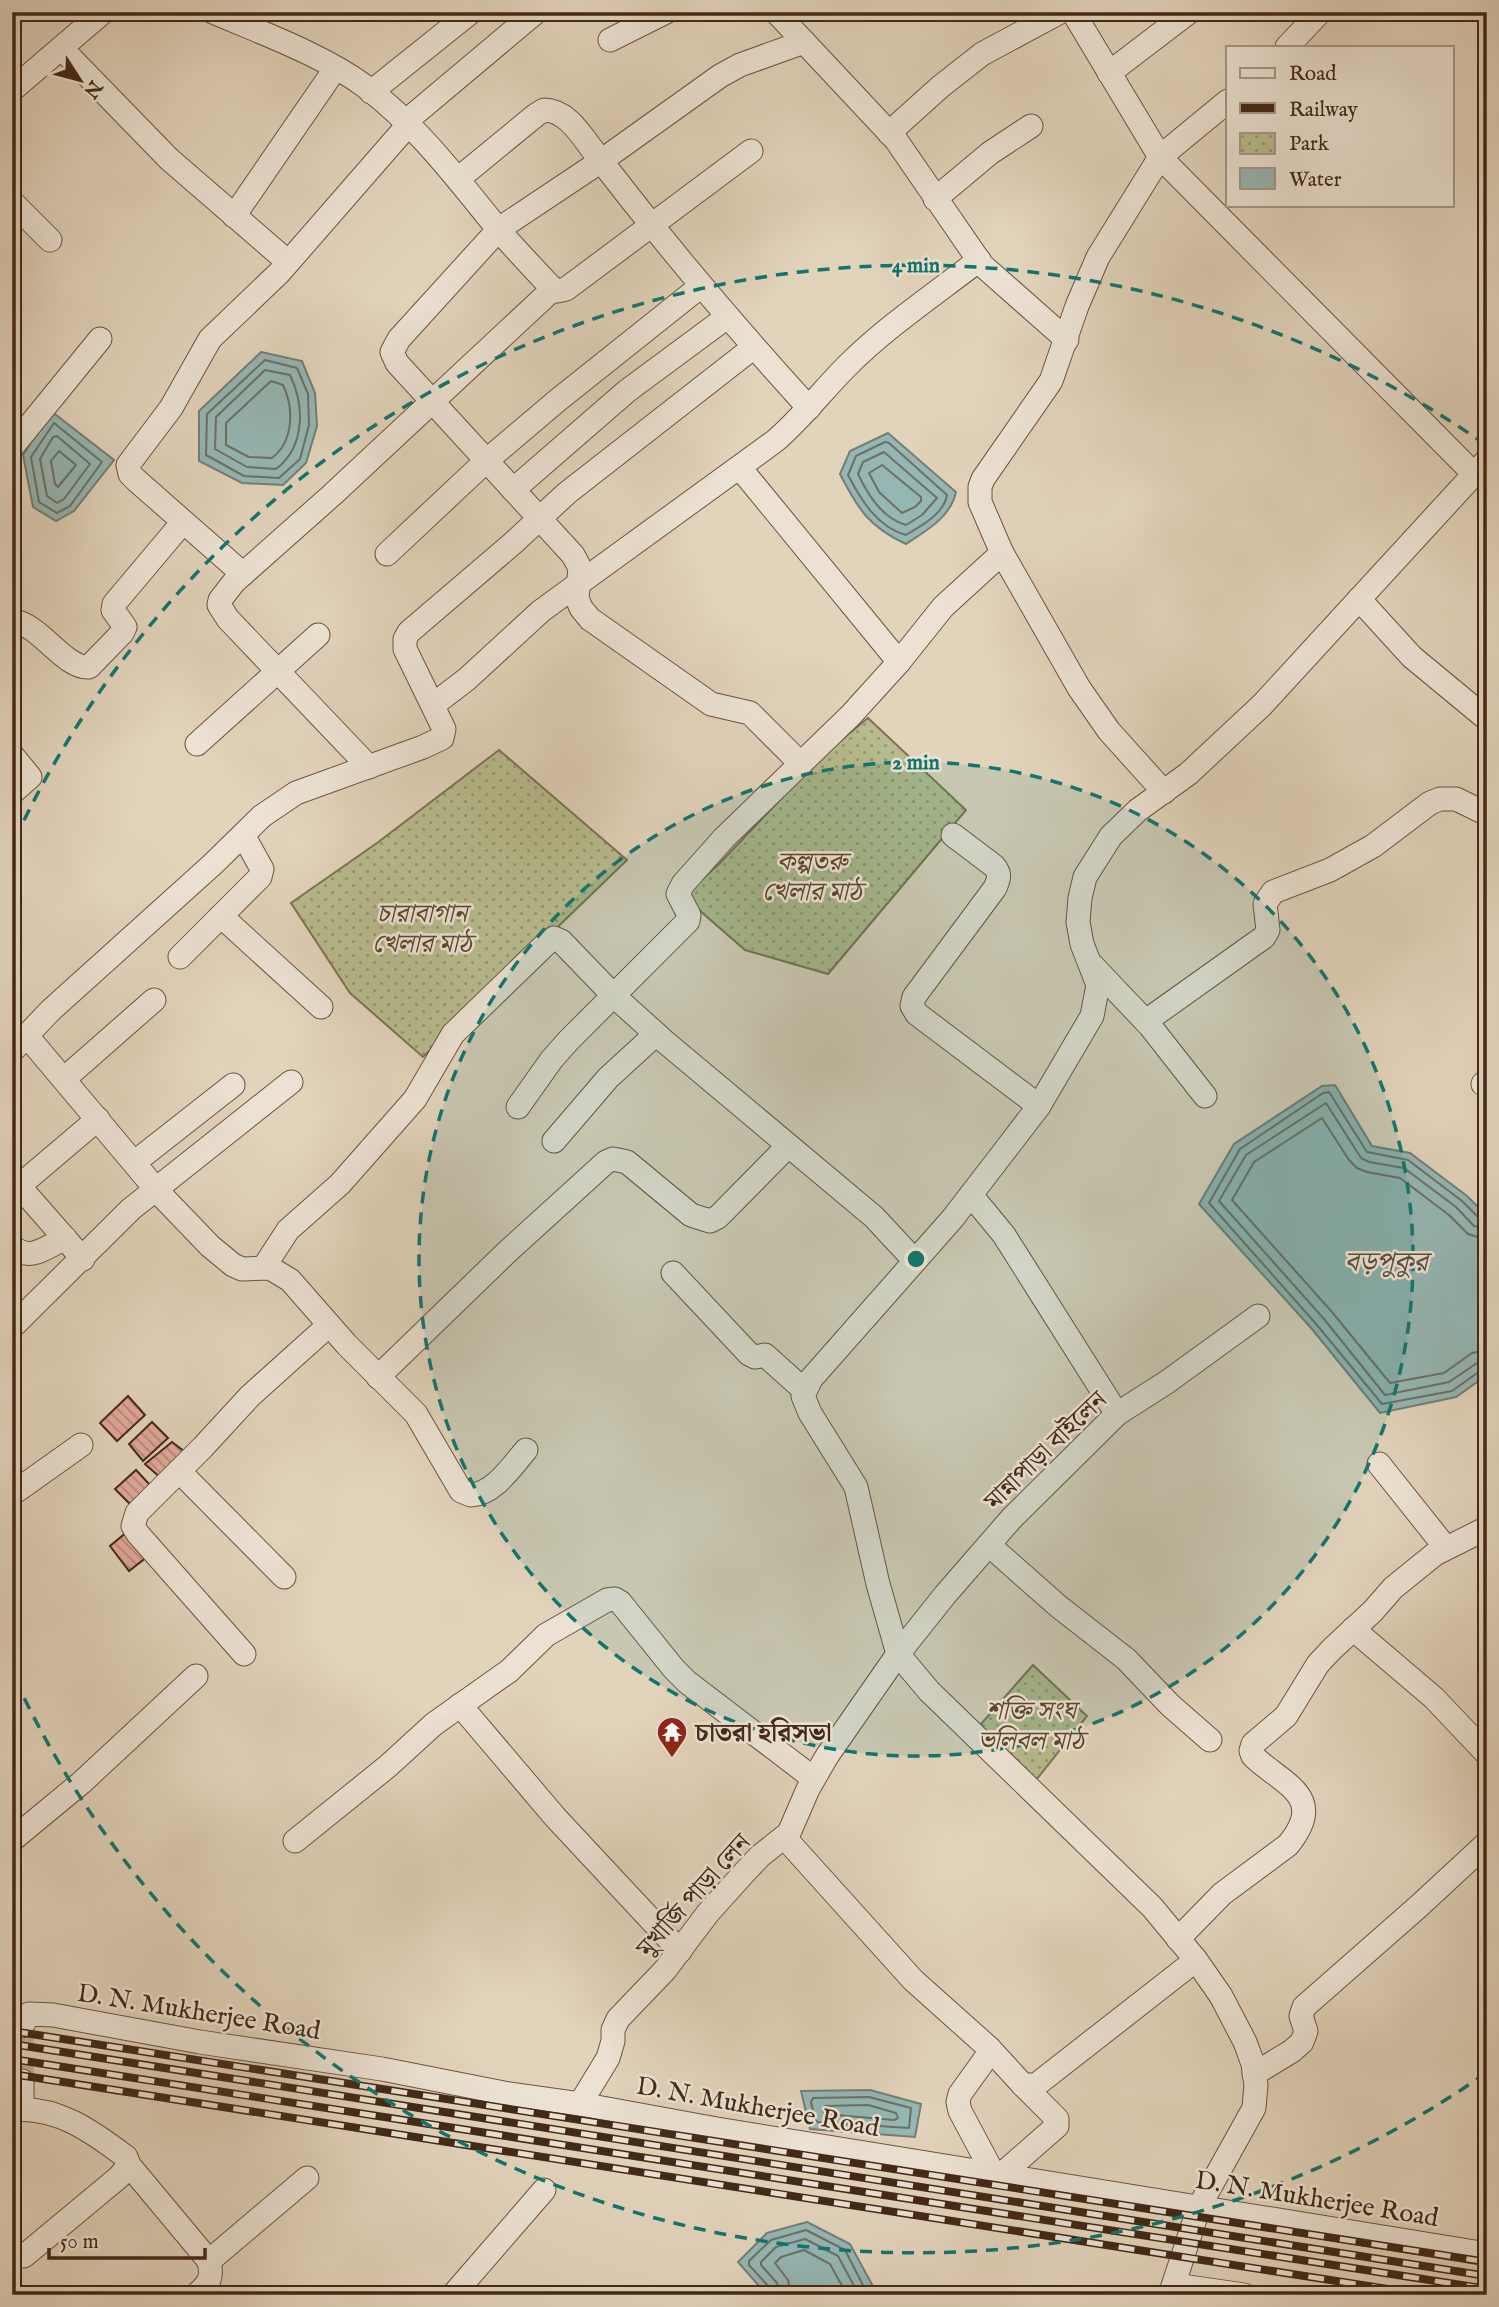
<svg xmlns="http://www.w3.org/2000/svg" width="1499" height="2307" font-family="'IM FELL English','Noto Serif Bengali',serif">
	<defs>
		<pattern id="park-dots" width="8" height="8" patternUnits="userSpaceOnUse" patternTransform="scale(1.75)"><rect width="8" height="8" fill="#b7bb8d"/><path d="M2 2h.1M6 6h.1" fill="none" stroke="#969872" stroke-width="1.8" stroke-linecap="round"/></pattern>
		<pattern id="building-back-hatch" width="6" height="6" patternUnits="userSpaceOnUse" patternTransform="scale(1.75)"><rect width="6" height="6" fill="#e1a79a"/><path d="M-1 5l2 2M0 0l6 6M5-1l2 2" fill="none" stroke="#b8887d"/></pattern>
	</defs>
	<rect width="100%" height="100%" fill="#e2d3bb"/>
	<filter id="stains"><feTurbulence type="fractalNoise" baseFrequency=".00286" numOctaves="4"/><feColorMatrix values="0 0 0 0 .2 0 0 0 0 .09 0 0 0 0 .02 0 0 0 .5 -.17"/></filter>
	<radialGradient id="worn" r=".72"><stop offset=".6" stop-color="#630" stop-opacity="0"/><stop offset="1" stop-color="#630" stop-opacity=".3"/></radialGradient>
	<g fill="url(#park-dots)" stroke="#7d7252" stroke-width="2">
		<path d="M868,718L966,810L828,974L745,950L683,896L718,865L822,756Z"/>
		<path d="M499,750L627,860L423,1057L350,993L291,903L377,843Z"/>
		<path d="M1033,1665L1087,1716L1036,1780L973,1733Z"/>
	</g>
	<g fill="#95b7b4" stroke="#747e76" stroke-width="2">
		<path d="M261,352L302,361L315,393L317,426L306,463L283,485L242,483L199,461V411Z"/>
		<path d="M51,411L114,460L74,511L56,521L33,507L23,455Z"/>
		<path d="M888,433L956,492C950,518 927,530 906,544C869,527 858,509 840,474L850,451Z"/>
		<path d="M1335,1085L1372,1146L1410,1153L1467,1196L1487,1216V1375L1456,1397L1380,1413L1312,1329L1199,1204L1234,1144L1322,1086Z"/>
		<path d="M870,2090L921,2104L915,2137L810,2129L801,2091Z"/>
		<path d="M807,2222L850,2244L875,2290L874,2295H767L738,2262L767,2233Z"/>
	</g>
	<g fill="none" stroke-linecap="round" stroke-linejoin="round">
		<g stroke="#6c7066" stroke-width="2">
			<path d="M265,360L297,368L308,394L309,425L300,459L279,478L244,476L206,455L207,414Z"/>
			<path d="M265,370L290,375C305,406 305,447 276,469L247,467L215,449L216,417Z"/>
			<path d="M271,381L283,385C294,408 294,441 272,458L249,457L226,445V423Z"/>
			<path d="M54,423L102,462L70,506L57,513L39,502L31,457Z"/>
			<path d="M57,436L90,464L64,499L57,503L47,496L40,459L53,437Z"/>
			<path d="M885,442L889,443L947,495C944,514 921,526 906,535C877,527 861,500 848,475L856,456Z"/>
			<path d="M59,451L76,465L58,487L55,484L51,461Z"/>
			<path d="M884,452L937,498L922,515L906,525C882,518 868,495 858,474L863,462Z"/>
			<path d="M882,465L921,497V501L915,507L902,513L879,492L869,473Z"/>
			<path d="M1487,1221L1480,1219L1462,1201L1408,1160L1367,1152L1329,1092L1323,1093L1240,1149L1209,1203L1317,1325L1382,1404L1452,1391L1480,1371L1487,1370"/>
			<path d="M1487,1229L1474,1226L1456,1207L1404,1168L1369,1162L1361,1158L1326,1103L1246,1155L1219,1201L1324,1319L1385,1395L1449,1382L1477,1363L1487,1361"/>
			<path d="M1487,1240L1468,1234L1449,1215L1400,1178L1367,1172L1357,1168L1349,1160L1322,1118L1254,1162L1232,1200L1332,1312L1390,1383L1444,1373L1472,1353L1487,1350"/>
			<path d="M869,2097L911,2108L909,2128L818,2122L815,2120L811,2102L813,2098Z"/>
			<path d="M868,2105L896,2113L898,2118L894,2120L825,2114L822,2110L825,2106Z"/>
			<path d="M771,2295L770,2288L749,2265V2261L771,2240L806,2230L845,2250L868,2295"/>
			<path d="M780,2295L777,2283L761,2265V2262L776,2247L805,2239L838,2256L859,2295"/>
			<path d="M791,2295L788,2280L775,2263L781,2257L804,2250L830,2264L847,2295"/>
		</g>
	</g>
	<g fill="url(#building-back-hatch)" stroke="#432918" stroke-width="2">
		<path d="M128,1396L145,1415L117,1441L100,1423Z"/>
		<path d="M152,1422L168,1438L143,1461L129,1444Z"/>
		<path d="M172,1442L185,1452L162,1479L145,1464Z"/>
		<path d="M136,1470L150,1485L130,1504L115,1489Z"/>
		<path d="M127,1532L148,1556L129,1571L110,1546Z"/>
	</g>
	<g fill="none" stroke-linecap="round" stroke-linejoin="round">
		<path stroke="#c2b19a" stroke-width="23" stroke-dasharray="23 11" stroke-linecap="butt" d="M22,2081V2026"/>
		<g stroke="#6b5441" stroke-width="25">
			<g id="minor">
				<path d="M213,12C262,33 323,55 366,87C420,128 460,183 503,235C518,252 534,269 550,286L557,291L566,289L751,151"/>
				<path d="M776,12L896,140L982,265L1067,340"/>
				<path d="M1073,12L1160,157L1474,474"/>
				<path d="M610,40L666,12"/>
				<path d="M1287,47L1320,12"/>
				<path d="M62,49L169,159L288,262"/>
				<path d="M1109,73L1189,12"/>
				<path d="M12,90L103,12"/>
				<path d="M371,92L471,12"/>
				<path d="M405,122L536,12"/>
				<path d="M889,133L940,87L982,54L1060,12"/>
				<path d="M458,179L536,115L544,110C569,110 584,140 598,157C665,244 735,327 809,408"/>
				<path d="M935,199L990,153L1031,126"/>
				<path d="M12,202L50,240"/>
				<path d="M234,216L335,69"/>
				<path d="M12,447L100,339"/>
				<path d="M740,468L899,662"/>
				<path d="M513,490L627,391L727,317"/>
				<path d="M387,554L486,461L558,400L701,286"/>
				<path d="M243,574L136,480L130,474L128,465L171,408L210,339L279,273L408,125"/>
				<path d="M1359,599L1412,657L1487,719"/>
				<path d="M12,625L17,622C42,628 66,669 89,667L122,633L125,627L113,610L114,604L183,522"/>
				<path d="M433,705L467,679L541,611L775,441C802,418 822,391 847,366C886,327 935,294 979,260"/>
				<path d="M197,744L318,635"/>
				<path d="M12,755L30,777L12,793"/>
				<path d="M801,764L750,713L711,704L590,619L581,608L577,598L580,568L573,555L397,363L392,352L399,339L499,229L601,161L720,76L740,65L804,42"/>
				<path d="M369,767L228,619L219,605L220,600L234,582L332,495L553,289"/>
				<path d="M1164,792L1109,731L1079,688L1002,553L980,502V487L983,479L1051,381L1077,306L1098,257L1160,157L1228,101"/>
				<path d="M953,835L994,866C1001,874 999,879 995,888L914,997L912,1006L917,1014L1039,1106"/>
				<path d="M221,916L321,1007"/>
				<path d="M180,957L260,877L262,869L243,835"/>
				<path d="M1093,966L1150,1026L1205,1096"/>
				<path d="M1146,1021L1264,937L1268,930L1265,904L1273,892L1330,870L1373,846L1430,803L1440,799H1456L1487,814"/>
				<path d="M27,1036L160,1194L210,1246L233,1265L242,1269L270,1268L290,1280L347,1345L416,1414L461,1491L471,1495C494,1494 512,1466 526,1450"/>
				<path d="M12,1051L51,1010L213,864L262,816L296,793L423,747L442,738L444,729L405,649V639L409,632L512,544L567,493L754,347"/>
				<path d="M64,1079L154,1000"/>
				<path d="M1483,1084L1487,1080"/>
				<path d="M518,1107L552,1059L569,1040L688,921L689,915L678,894L683,884L724,838L851,715L899,662L943,607L1002,553"/>
				<path d="M554,1141L608,1078L656,1034"/>
				<path d="M135,1162L233,1085"/>
				<path d="M12,1178L83,1259"/>
				<path d="M19,1186L98,1119"/>
				<path d="M971,1195L1004,1235L1117,1414"/>
				<path d="M12,1246C29,1263 47,1247 65,1238"/>
				<path d="M264,1267L288,1230L340,1184L415,1099L453,1034L547,943L554,938L561,941L614,996L664,1041L874,1217L914,1260"/>
				<path d="M673,1273L749,1354L755,1357L765,1355L804,1390"/>
				<path d="M12,1327L131,1209L291,1082"/>
				<path d="M378,1377L507,1252L606,1162L613,1159L627,1162L691,1215L710,1221L718,1217L788,1146"/>
				<path d="M1379,1464L1446,1548"/>
				<path d="M179,1471L284,1577"/>
				<path d="M12,1494L81,1445"/>
				<path d="M989,1545L1058,1606L1126,1659L1170,1705L1210,1740"/>
				<path d="M1353,1629L1434,1698L1487,1754"/>
				<path d="M244,1654L138,1534L133,1526L137,1513L203,1447L250,1396L329,1325"/>
				<path d="M460,1705L555,1817L680,1951"/>
				<path d="M785,1838L913,1980L989,2048L988,2055L960,2094L958,2102L960,2111L993,2173"/>
				<path d="M12,1840L81,1783L196,1676"/>
				<path d="M295,1841L388,1766L434,1724L509,1671L546,1635L607,1600L615,1599L620,1602L674,1669L687,1682L813,1778"/>
				<path d="M1178,1939L1222,1894L1288,1845C1328,1796 1283,1785 1253,1756L1251,1751L1253,1744L1286,1716L1318,1664L1332,1649L1373,1611L1393,1588L1435,1554L1487,1528"/>
				<path d="M22,2026L29,2014L53,2015L200,2042L382,2069L509,2094L580,2104L717,2129L1487,2254"/>
				<path d="M989,2048L1023,2085H1036L1196,1960"/>
				<path d="M1254,2074L1292,2051L1302,2042L1306,2031L1301,2016L1304,2007L1419,1906L1487,1843"/>
				<path d="M22,2081V2109"/>
				<path d="M580,2104L608,2058L613,2041V2030L618,2019L665,1970L708,1913L744,1873L760,1856L789,1833L808,1789L827,1756L898,1654L945,1595L1011,1519L1117,1414L1167,1382L1258,1316"/>
				<path d="M12,2110C56,2105 93,2132 126,2157L129,2165L119,2177L24,2256"/>
				<path d="M129,2165L209,2261"/>
				<path d="M1001,2175L1057,2126V2119L1023,2085"/>
				<path d="M1175,2285L1244,2295"/>
				<path d="M196,2295C209,2284 213,2278 209,2261L307,2178"/>
				<path d="M453,2295L544,2190"/>
				<path d="M1170,2295L1199,2207L1254,2108L1256,2085L1253,2064L1245,2042L1221,1996L1196,1960L1152,1907L929,1691L898,1654L878,1584L856,1487L810,1413L803,1396L811,1379L953,1218L1003,1153L1039,1106L1092,1016L1098,985L1082,944L1078,922L1080,898L1085,877L1111,836L1138,810L1188,774L1262,705L1487,460"/>
			</g>
		</g>
		<use href="#minor" stroke="#ece2d3" stroke-width="23"/>
		<g stroke="#432918" stroke-width="8">
			<g id="rail">
				<path d="M12,2031L1487,2262"/>
				<path d="M12,2044L1487,2276"/>
				<path d="M12,2059L1487,2289"/>
				<path d="M12,2074L1426,2295"/>
			</g>
		</g>
		<use href="#rail" stroke="#ece2d3" stroke-width="5" stroke-dasharray="16" stroke-linecap="butt"/>
	</g>
	<circle cx="916" cy="1259" r="497" fill="#0f766e" fill-opacity=".12"/>
	<g fill="none" stroke="#0f766e" stroke-width="3.5" stroke-dasharray="12 9">
		<circle cx="916" cy="1259" r="497"/>
		<path d="M1486 2073A994 994 0 0 1 15 1679M15 839A994 994 0 0 1 1486 445"/>
	</g>
	<defs>
		<g id="temple-pin" transform="scale(1.575)"><path d="M0 17L-7.5 6A9.5 9.5 0 1 1 7.5 6Z" fill="#8f2418" stroke="#ece2d3"/><path d="M0-6L5-2H3V0L6.5 2.5H4V6H1.5V3h-3V6H-4V2.5H-6.5L-3 0V-2H-5Z" fill="#fff"/></g>
	</defs>
	<g fill-rule="evenodd">
		<use href="#temple-pin" x="672" y="1732"/>
	</g>
	<g text-anchor="middle" stroke-width="5" stroke-linejoin="round" paint-order="stroke">
		<g font-size="26" font-style="italic" fill="#5a462f" stroke="#ece2d3">
			<text x="812" y="870">কল্পতরু<tspan x="812" dy="30">খেলার মাঠ</tspan></text>
			<text x="422" y="922">চারাবাগান<tspan x="422" dy="30">খেলার মাঠ</tspan></text>
			<text x="1031" y="1719">শক্তি সংঘ<tspan x="1031" dy="30">ভলিবল মাঠ</tspan></text>
		</g>
		<g font-size="26" fill="#432918" stroke="#ece2d3">
			<text transform="translate(1045 1450) rotate(-44)" y="9">মান্নাপাড়া বাইলেন</text>
			<text transform="translate(693 1895) rotate(-48)" y="9">মুখার্জি পাড়া লেন</text>
			<text transform="translate(199 2011) rotate(9)" y="9">D. N. Mukherjee Road</text>
			<text transform="translate(758 2106) rotate(10)" y="9">D. N. Mukherjee Road</text>
			<text transform="translate(1317 2198) rotate(9)" y="9">D. N. Mukherjee Road</text>
		</g>
		<g font-size="26" font-weight="bold" fill="#432918" stroke="#ece2d3" text-anchor="start">
			<text x="695" y="1741">চাতরা হরিসভা</text>
		</g>
		<g font-size="28" font-style="italic" fill="#584c3f" stroke="#ece2d3">
			<text x="1386" y="1271">বড়পুকুর</text>
		</g>
	</g>
	<circle cx="916" cy="1259" r="10" fill="#0f766e" stroke="#ece2d3" stroke-width="3.5"/>
	<g font-size="21" text-anchor="middle" font-weight="bold" fill="#0f766e" stroke="#ece2d3" stroke-width="5" stroke-linejoin="round" paint-order="stroke">
		<text x="916" y="272">4 min</text>
		<text x="916" y="769">2 min</text>
	</g>
	<rect width="1499" height="2307" fill="none" stroke="#e2d3bb" stroke-width="42"/>
	<rect x="14" y="14" width="1471" height="2279" fill="none" stroke="#432918" stroke-width="3.5"/>
	<rect x="21" y="21" width="1457" height="2265" fill="none" stroke="#432918" stroke-width="2"/>
	<rect x="1226" y="46" width="228" height="161" fill="#ece2d3" stroke="#a89888" stroke-width="2"/>
	<rect x="1240" y="68" width="35" height="10" fill="#ece2d3" stroke="#a89888" stroke-width="2"/>
	<text x="1289" y="80" font-size="21" fill="#432918">Road</text>
	<rect x="1240" y="103" width="35" height="10" fill="#432918" stroke="#a89888" stroke-width="2"/>
	<text x="1289" y="116" font-size="21" fill="#432918">Railway</text>
	<rect x="1240" y="133" width="35" height="21" fill="url(#park-dots)" stroke="#a89888" stroke-width="2"/>
	<text x="1289" y="150" font-size="21" fill="#432918">Park</text>
	<rect x="1240" y="168" width="35" height="21" fill="#95b7b4" stroke="#a89888" stroke-width="2"/>
	<text x="1289" y="186" font-size="21" fill="#432918">Water</text>
	<g transform="translate(80 80) rotate(126)" stroke="#ece2d3" stroke-width="5" paint-order="stroke">
	<path d="M0-5L12 26L0 18L-12 26Z" fill="#432918"/>
	<text y="-10" font-size="19" font-weight="bold" text-anchor="middle" fill="#432918">N</text>
	</g>
	<path d="M49 2248v10h156v-10" fill="none" stroke="#432918" stroke-width="3.5"/>
	<text x="60" y="2248" font-size="21" fill="#432918" stroke="#ece2d3" stroke-width="5" paint-order="stroke">50 m</text>
	<rect width="100%" height="100%" filter="url(#stains)"/>
	<rect width="100%" height="100%" fill="url(#worn)"/>
</svg>
